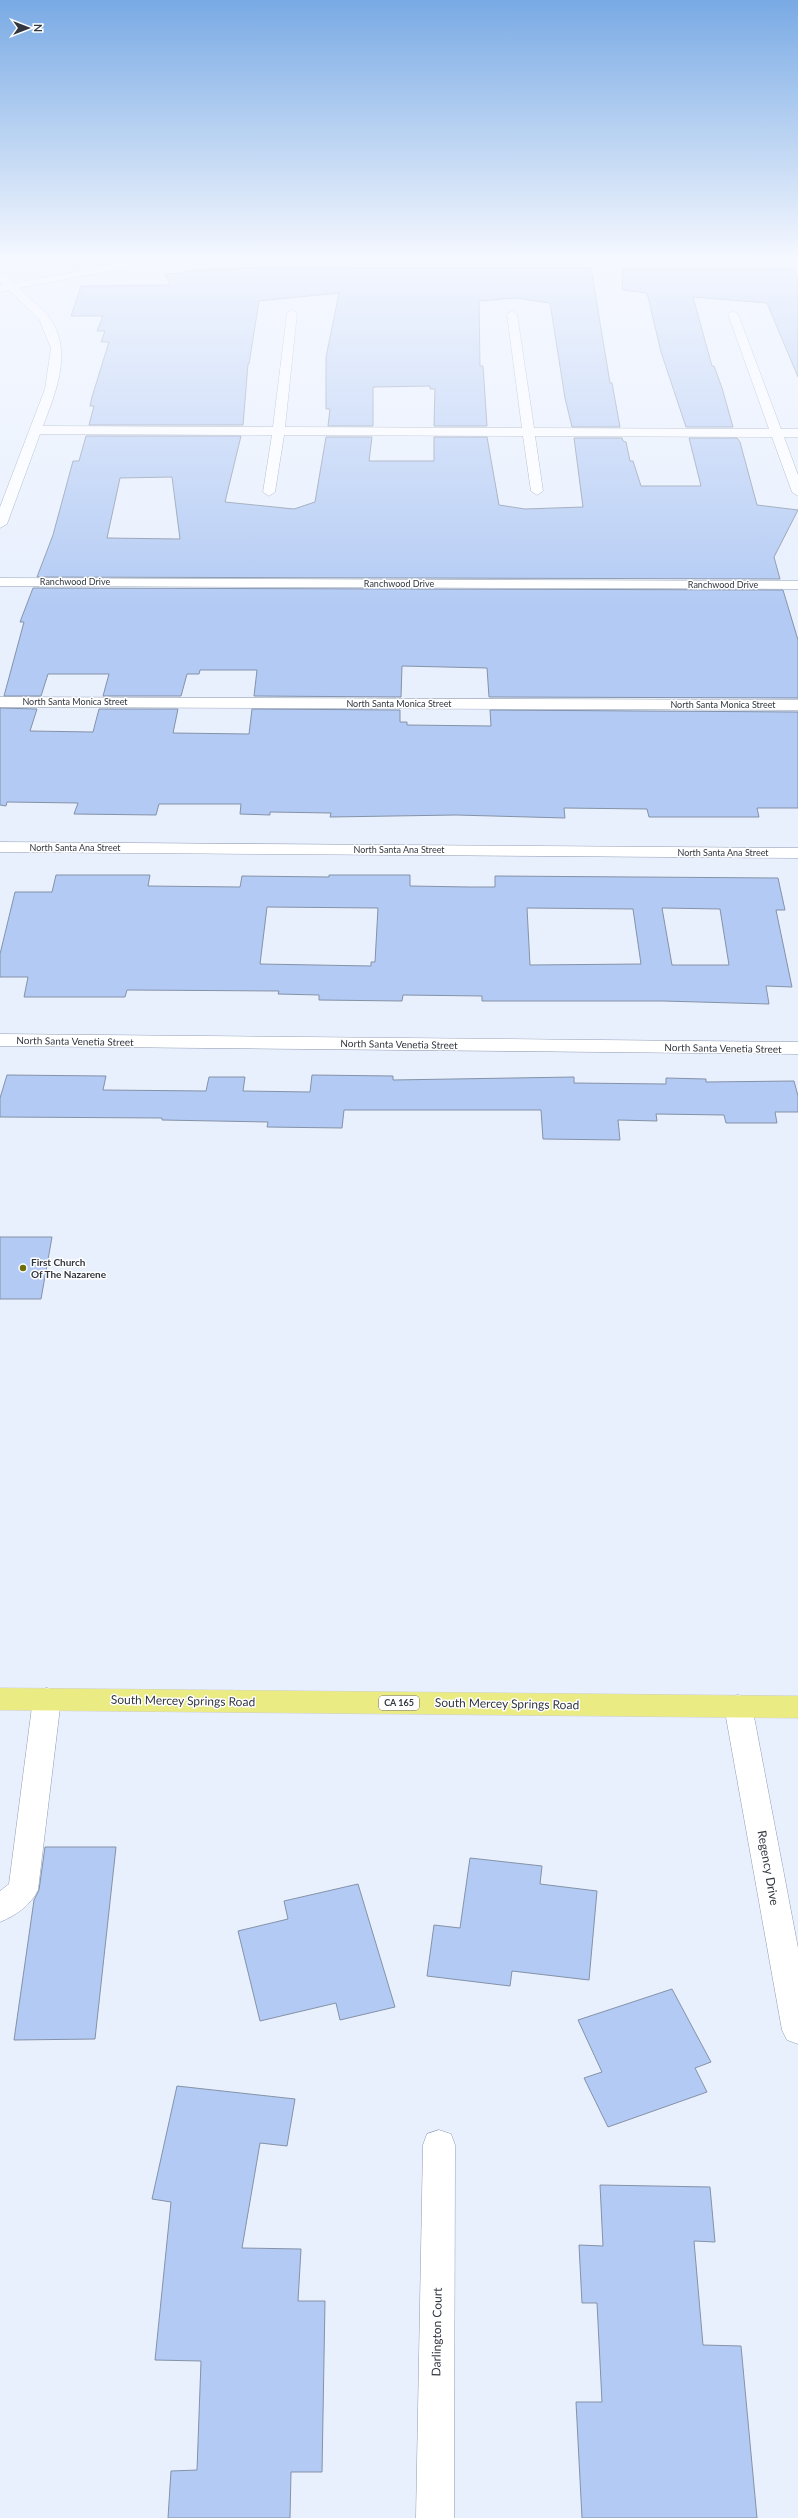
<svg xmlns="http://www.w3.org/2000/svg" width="798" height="2518" font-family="Lato,sans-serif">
	<rect width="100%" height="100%" fill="#e8f0fe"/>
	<g fill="#b2caf4" stroke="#8592a7" fill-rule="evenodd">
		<path d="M262,267L591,268L610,383H612L620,427H572L565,398L550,303L515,298L479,301L480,366H483L487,426H434L435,389H430V386L373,387V426H328L330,409H326V357L339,293L259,301L249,364H248L243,425H89L94,406H90L92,397L109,342H101L105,331H97L103,316H71L81,286L170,285L165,274L185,273L184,271Z"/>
		<path d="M623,269H794L798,280V377L767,303L693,297L712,366H714L722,388L733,427H686L661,352L647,293L622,290Z"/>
		<path d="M86,436H241L225,502L294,509L315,502L326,437H372L369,461H434V437H487L499,505L525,509L583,507L574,438H622L623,441L626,442L630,461H633L641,486H701L689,438H737L740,442L757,505L798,510L774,557L780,579L37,577L53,535L73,461H79ZM172,477L180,539L107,538L120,478Z"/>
		<path d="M33,588L783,590L798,640V698L489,697L487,668L402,666L401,697L254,696L257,670H200L199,674H187L181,696H103L109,674H48L41,696H4L24,622H20Z"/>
		<path d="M0,708L37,709L30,731L93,732L99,709H178L173,733L249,734L252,709L400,710V722H407V725L491,726L490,710L798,712V808H757L759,817H649L647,809L564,808L565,818L456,815L330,817L331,813L270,812V815L240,814L241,804H159L156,815L74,814L78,803L7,802L6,806L0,805Z"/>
		<path d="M56,875H150L148,886L240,887L242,876L329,877V875H410V886L469,887H495V876L778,878L785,910H776L792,987L766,986L769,1004L663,1001H482V996L403,995L402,1001L319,1000V995L278,994L279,991L127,990L125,997H24L28,977H0V954L15,892H52ZM267,907L378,908L375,962H371V966L260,964ZM527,908L633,909L641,964L530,965ZM662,908L720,909L729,965H672Z"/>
		<path d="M7,1075L106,1076L103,1090L206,1091L209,1077H245L243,1091L310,1092L312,1075L393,1076V1080L574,1077V1083L666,1084V1078L706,1079V1082L794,1081L798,1096V1112H775L777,1123H726L724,1115L656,1114L657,1121L618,1120L620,1140L543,1139L541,1110H344L342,1128L267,1127L268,1122L162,1120V1118L0,1117V1098Z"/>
		<path d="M0,1237H52L41,1299H0Z"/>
		<path d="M45,1847H116L95,2039L14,2040L34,1900L39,1890Z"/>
		<path d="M470,1858L542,1866L540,1884L597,1891L589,1980L512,1971L510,1986L427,1976L434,1925L460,1928Z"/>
		<path d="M358,1884L395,2007L340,2020L336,2003L260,2021L238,1931L288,1919L284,1901Z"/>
		<path d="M672,1989L711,2062L695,2068L707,2092L608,2127L584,2078L602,2072L578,2020Z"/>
		<path d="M177,2086L295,2099L287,2146L260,2143L242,2248L301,2249L298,2301H325L322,2472H291L290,2518H168L171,2471L197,2470L201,2361L155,2360L171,2202L152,2199Z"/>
		<path d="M600,2185L710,2187L715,2242L694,2241L703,2345L741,2346L757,2518H582L576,2402H602L597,2303H582L579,2245L603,2246Z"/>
	</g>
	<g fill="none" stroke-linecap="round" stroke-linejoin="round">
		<g stroke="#909cb2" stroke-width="1">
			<g id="minor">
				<path d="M144,259H172L19,288C28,297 40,306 48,316C74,349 56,392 43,426L273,427L287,313L292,310L297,313L285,427L522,428L507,314L512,311L517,314L534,428L769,429L728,314L733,311L738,314L781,429H798V437H784L798,475V496L792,492L772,437L535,436L543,491L537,495L531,491L523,436L284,435L275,492L269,496L263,492L272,435L40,434L7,524L0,528V507L45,389L51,348L39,319L9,290L0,292V286L4,285L0,282V273L14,283Z"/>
				<path d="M0,578L798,581V589L0,586Z"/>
				<path d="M0,697L798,700V710L0,707Z"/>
				<path d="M0,842L798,848V858L0,852Z"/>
				<path d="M0,1034L798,1042V1054L0,1046Z"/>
				<path d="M47,1688L57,1691L61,1699L38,1890C31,1905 15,1916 0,1922V1891L9,1884L33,1699L37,1691Z"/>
				<path d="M738,1695L748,1698L752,1706L798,1948V2044L787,2040L782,2030L724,1706L728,1698Z"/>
				<path d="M439,2130L451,2134L455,2145L454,2518H416L423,2145L427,2134Z"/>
			</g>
		</g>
		<g stroke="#cecfd1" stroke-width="1">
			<path id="major" d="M0,1688L798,1696V1718L0,1710Z"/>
		</g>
		<use href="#minor" fill="#fff" fill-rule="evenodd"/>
		<use href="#major" fill="#ebeb84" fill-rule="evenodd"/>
	</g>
	<linearGradient id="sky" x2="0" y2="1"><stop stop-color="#79aae4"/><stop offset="0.42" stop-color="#f5f8ff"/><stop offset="1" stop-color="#f5f8ff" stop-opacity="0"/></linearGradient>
	<rect width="798" height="612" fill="url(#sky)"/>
	<circle fill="#6e6e0f" stroke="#fff" stroke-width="1.5" cx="23" cy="1268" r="4"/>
	<g text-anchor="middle" stroke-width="3" stroke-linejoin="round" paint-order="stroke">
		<g font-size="9" fill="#31363f" stroke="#fff">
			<text x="75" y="585">Ranchwood Drive</text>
			<text x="399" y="587">Ranchwood Drive</text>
			<text x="723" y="588">Ranchwood Drive</text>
			<text x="75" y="705">North Santa Monica Street</text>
			<text x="399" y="707">North Santa Monica Street</text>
			<text x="723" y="708">North Santa Monica Street</text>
			<text x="75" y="851">North Santa Ana Street</text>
			<text x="399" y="853">North Santa Ana Street</text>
			<text x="723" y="856">North Santa Ana Street</text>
		</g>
		<rect fill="#fff" stroke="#6f7279" stroke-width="1" x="379" y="1696" width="40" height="14" rx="3"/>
		<g font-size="9" font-weight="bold" fill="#31363f">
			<text x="399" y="1706">CA 165</text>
		</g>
		<g font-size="10" fill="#31363f" stroke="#fff">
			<text transform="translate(75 1041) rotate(1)" y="4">North Santa Venetia Street</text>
			<text transform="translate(399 1044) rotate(1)" y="4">North Santa Venetia Street</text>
			<text transform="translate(723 1048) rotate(1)" y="4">North Santa Venetia Street</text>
		</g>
		<g font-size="10" font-weight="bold" fill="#31363f" stroke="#fff" text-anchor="start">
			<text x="31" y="1266">First Church<tspan x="31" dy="12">Of The Nazarene</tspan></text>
		</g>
		<g font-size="12" fill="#31363f" stroke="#fff">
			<text transform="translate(183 1701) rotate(1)" y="4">South Mercey Springs Road</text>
			<text transform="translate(507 1704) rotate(1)" y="4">South Mercey Springs Road</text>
			<text transform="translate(768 1868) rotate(80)" y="4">Regency Drive</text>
			<text transform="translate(437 2332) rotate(-89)" y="4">Darlington Court</text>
		</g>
	</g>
	<g transform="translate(28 28) rotate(90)" stroke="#ffffff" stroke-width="3" paint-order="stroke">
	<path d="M0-3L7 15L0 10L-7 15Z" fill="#31363f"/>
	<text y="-6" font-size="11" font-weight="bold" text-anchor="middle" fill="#31363f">N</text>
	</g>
</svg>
